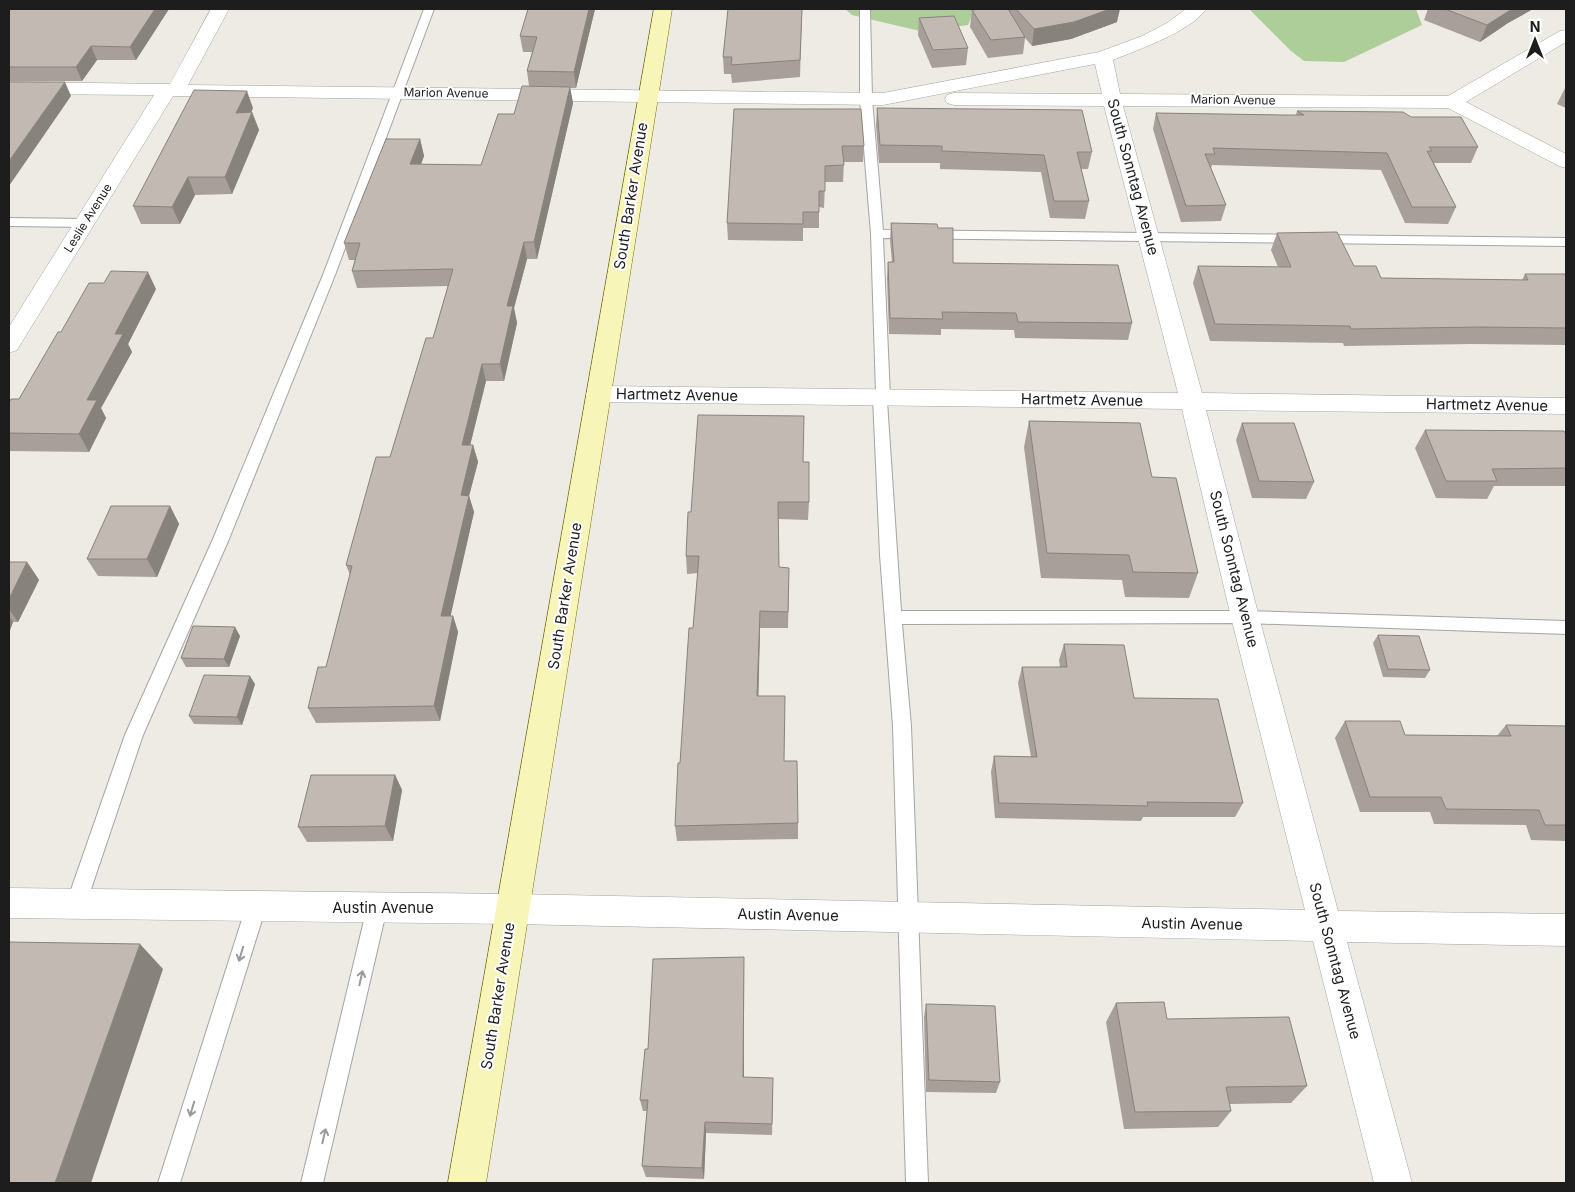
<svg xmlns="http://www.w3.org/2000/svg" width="1575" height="1192" font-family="Inter,sans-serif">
	<rect width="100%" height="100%" fill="#eeeae4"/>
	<g fill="#adcd99">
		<path d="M845,9H975L968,25L920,31L852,15Z"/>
		<path d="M1249,9H1416L1422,25L1344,62L1304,61L1291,51Z"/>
	</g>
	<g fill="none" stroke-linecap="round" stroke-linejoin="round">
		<g stroke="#a4a4a4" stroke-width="2">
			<g id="lane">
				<path d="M424,9H434L335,275L229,539L143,735L86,904L83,910L76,913L69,910L66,904L125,735L213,539L323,275Z"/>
				<path d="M860,9H870L872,99L883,230L1566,238V246L883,238L890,397L887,401L901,611H1245L1566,621V634L1245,623L902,624L911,726L928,1183H906L893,726L880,555L873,397L876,393L871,234L860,99Z"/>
				<path d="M9,218L85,219L91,223L85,227L9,226Z"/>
				<path d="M256,898L263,901L266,907L180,1183H158L246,907L249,901Z"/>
				<path d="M377,899L384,902L387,908L323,1183H301L367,908L370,902Z"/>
			</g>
		</g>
		<g stroke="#a4a4a4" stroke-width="1">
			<path id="street" d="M211,9H229L188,85L883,93L1099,52L1142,36L1167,23L1186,9H1206C1192,31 1137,50 1113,60L1120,94L1448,96L1560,31L1566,30V42L1466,102L1566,154V168L1559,166L1448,108L1123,106L1202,393L1566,398V414L1206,410L1259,617L1338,911L1566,914V946L1347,942L1412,1183H1374L1313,941L513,924L9,918V888L513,894L1305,910L1231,617L1182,409L598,402L590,400L586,394L590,388L598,386L1178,393L1104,106L954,105L947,103L945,99L947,95L954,93L1102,94L1095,64L883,105L173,96L17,350L9,353V327L154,95L9,94V82L170,84Z"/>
		</g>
		<g stroke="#717207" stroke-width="1">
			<path id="secondary" d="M654,9H672L486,1183H448Z"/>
		</g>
		<use href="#lane" fill="#fff" fill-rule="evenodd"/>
		<use href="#street" fill="#fff" fill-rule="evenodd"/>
		<use href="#secondary" fill="#f8f5b8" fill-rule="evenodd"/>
	</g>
	<g fill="#a89f9a">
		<path d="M9,9H169L136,60H97L82,81H9Z"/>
		<path d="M595,9L576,88H570L573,103L537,259H527L514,308L517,323L504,381H486L470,445H473L478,462L469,496L474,512L450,616H453L458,632L440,721L316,723L308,708L326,667L350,575L346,565L390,457L433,338L448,286L357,288L352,271L355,260H349L344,243L420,139L424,156L421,164L481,165L514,114L529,86L527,71L532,52H523L520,36Z"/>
		<path d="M802,9L800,77L732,83L731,74H724L723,57Z"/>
		<path d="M983,9H1016L1117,22L1071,39L1032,46L1025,38L1023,54L988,58L970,27L972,10Z"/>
		<path d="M1428,9H1533L1508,23L1480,42L1424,20Z"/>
		<path d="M919,18L968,48L966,65L932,68L918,35Z"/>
		<path d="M1566,86V108L1557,104Z"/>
		<path d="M253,108L251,112H252L259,130L232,194L195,195L180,224H141L133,206Z"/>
		<path d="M877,108L1092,152L1088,169H1081L1089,201L1085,219L1050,218L1041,172L940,169V163H879L876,126Z"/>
		<path d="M734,109L864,146L863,162H844L843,182H825L824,208L819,207V228H803V241L728,240L727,223Z"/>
		<path d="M1297,111L1411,117L1478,147L1471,163H1434L1456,207L1448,224L1405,223L1381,170L1212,165L1211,168L1226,205L1221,221L1181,222L1153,129L1156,113L1284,115H1296Z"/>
		<path d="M891,223L938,228L953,263L1132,323L1128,340L1015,338L1014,330L941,329V335L889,334L887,278L888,262H892L890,240Z"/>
		<path d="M1277,233L1354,266L1381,278L1522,280L1525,274H1566V345L1470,344L1344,346L1343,343L1210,341L1193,283L1198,266L1278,267L1271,250Z"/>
		<path d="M156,289L128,344L132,352L101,408L106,418L89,452L9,451V403L19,399L61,332Z"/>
		<path d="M1029,421L1152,477L1198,573L1189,598L1125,597L1122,580L1041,578L1024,447Z"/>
		<path d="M1242,423L1314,482L1306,499L1252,498L1236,440Z"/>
		<path d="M1425,430L1566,435V486H1494L1487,499L1436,498L1415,448Z"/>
		<path d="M803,462L809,502L808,520L778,519L779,567L789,585L788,628H760L758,696L784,761L798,823V839L677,841L675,826L680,763L693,628L698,573L687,574L686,556L691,512Z"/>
		<path d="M170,506L179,524L157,577L98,576L87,559Z"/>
		<path d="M9,562H27L39,580L18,622H13L9,633Z"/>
		<path d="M1378,635L1430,670L1425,678L1383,677L1373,643Z"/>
		<path d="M240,636L229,667H186L181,658Z"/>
		<path d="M1064,644L1134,698L1243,803L1235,817H1143L1141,821L995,818L991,772L994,756L1031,757L1018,683L1022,667H1060L1059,660Z"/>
		<path d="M255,684L242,725L194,724L189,716Z"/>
		<path d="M1345,721L1405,735L1497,736L1506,725L1566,726V841L1531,840L1526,825L1434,824L1430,812H1360L1335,738Z"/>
		<path d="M395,775L402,790L393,841L307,842L298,827Z"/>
		<path d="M744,957V1077L773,1090L772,1135L706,1133L704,1179L646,1177L642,1166L647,1111H643L640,1100L648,1049Z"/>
		<path d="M1116,1003L1167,1019L1307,1086L1291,1103L1230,1104L1231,1111L1218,1127L1124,1129L1106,1022Z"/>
		<path d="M926,1004L1000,1082L996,1093L926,1092L924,1017Z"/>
	</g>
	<g fill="#88827d">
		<path d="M155,9H169L136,60L130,47Z"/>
		<path d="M589,9H595L576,88L574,72Z"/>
		<path d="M1110,9H1120L1117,22L1071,39L1032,46L1034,29Z"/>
		<path d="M1512,9H1533L1508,23L1480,42L1487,25Z"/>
		<path d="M91,46L97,60L82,81L76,67Z"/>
		<path d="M65,82L71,96L9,186V161Z"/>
		<path d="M570,87L573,103L537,259L534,242Z"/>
		<path d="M247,91L253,108L243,130L236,113Z"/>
		<path d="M252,112L259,130L232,194L225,177Z"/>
		<path d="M420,139L424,156L415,181L410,164Z"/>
		<path d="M188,177L195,195L180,224L172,207Z"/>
		<path d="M524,242L527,259L514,308L517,323L504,381L500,364L507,306Z"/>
		<path d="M148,272L156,289L128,344L132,352L101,408L106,418L89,452L79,434L87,400L115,334Z"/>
		<path d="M482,364L486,381L466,462L462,445Z"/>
		<path d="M473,445L478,462L469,496L474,512L447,632L441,616L461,495Z"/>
		<path d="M170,506L179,524L157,577L147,559Z"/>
		<path d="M27,562L39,580L18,622L9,609V599Z"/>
		<path d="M760,611V628L758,713L757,696Z"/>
		<path d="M9,616L13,622L9,633Z"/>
		<path d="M453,616L458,632L440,721L434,706Z"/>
		<path d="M235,627L240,636L229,667L224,659Z"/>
		<path d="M250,676L255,684L242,725L237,717Z"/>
		<path d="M395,775L402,790L393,841L385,826Z"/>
		<path d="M140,944L163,969L91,1183H55Z"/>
		<path d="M744,957V1089L743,1077Z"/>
		<path d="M705,1122L706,1133L704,1179L702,1168Z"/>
	</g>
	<g fill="#c3b9b3" stroke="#88827d">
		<path d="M9,9H155L130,47L91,46L76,67H9Z"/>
		<path d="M528,9H589L574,72L527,71L537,37L520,36Z"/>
		<path d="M728,9H802L800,60L731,65L732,57H723Z"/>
		<path d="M983,9H1008L1025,37L991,40L972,10Z"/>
		<path d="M1016,9H1110L1074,22L1034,29Z"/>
		<path d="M1445,9H1512L1487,25Z"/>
		<path d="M954,16L968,48L933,50L919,18Z"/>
		<path d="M9,82H65L9,161Z"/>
		<path d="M522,86L570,87L534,242H524L507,306H513L500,364H482L462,445H473L461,495L469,496L441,616H453L434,706L308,708L318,667H326L352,566L346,565L376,457H390L426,338H433L453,269L352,271L360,243H344L386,139H420L410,164L481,165L498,114H514Z"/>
		<path d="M194,90L247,91L236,113L252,112L225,177H188L172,207L133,206Z"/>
		<path d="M877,108L1082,110L1092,152H1077L1089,201H1054L1044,155L942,151V146L880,145Z"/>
		<path d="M734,109H861L864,146H842L844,165L825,166V191H819V212H803V224L727,223Z"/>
		<path d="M1297,111L1403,112L1411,117H1461L1478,147H1429L1432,151H1427L1456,207H1412L1387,153L1213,148L1215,154H1205L1226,205L1186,206L1156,113L1284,115H1304Z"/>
		<path d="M891,223L937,224L938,228H953V263L1118,265L1132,323L1018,322L1016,313L942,312L943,319L890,318L888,262H894Z"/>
		<path d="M1337,232L1354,266H1376L1381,278L1528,280L1525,274H1566V328L1479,327L1351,329L1350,326L1215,324L1198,266L1291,267L1277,233Z"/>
		<path d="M111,271L148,272L115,334H123L87,400H97L79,434L9,433V403L11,399H19L58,332H61L89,283H104Z"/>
		<path d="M698,415L804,416L803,462H809V502H778L779,567L789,568L788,612L760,611L757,696H785L784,761H797L798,823L675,826L678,763H680L689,628H693L699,556H686L688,512H691Z"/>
		<path d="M1029,421L1140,423L1152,477L1176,478L1198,573L1133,572L1129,555L1047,553Z"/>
		<path d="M1242,423H1294L1314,482L1259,481Z"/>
		<path d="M1425,430L1564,431L1566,435V468L1492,469L1497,481H1446Z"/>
		<path d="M111,506H170L147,559H87Z"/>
		<path d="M9,562H27L9,599Z"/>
		<path d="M193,626L235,627L224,659L181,658Z"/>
		<path d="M1378,635L1419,636L1430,670L1388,669Z"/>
		<path d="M1064,644L1124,645L1134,698L1218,699L1243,803L1147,802L1148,806L999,803L994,756L1037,757L1022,667H1067Z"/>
		<path d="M204,675L250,676L237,717L189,716Z"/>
		<path d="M1345,721H1400L1405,735L1511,736L1506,725L1566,726V825H1545L1539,810L1446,809L1441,797H1370Z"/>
		<path d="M311,775H395L385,826L298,827Z"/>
		<path d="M9,942L140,944L55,1183H9Z"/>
		<path d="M744,957L743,1077L773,1078L772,1124L705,1122L702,1168L642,1166L648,1100H640L645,1049H648L653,959Z"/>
		<path d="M1164,1002L1167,1019L1289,1017L1307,1086L1226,1087L1231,1111L1135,1112L1116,1003Z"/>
		<path d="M926,1004L995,1006L1000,1082L929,1080Z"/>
	</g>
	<defs><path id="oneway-shaft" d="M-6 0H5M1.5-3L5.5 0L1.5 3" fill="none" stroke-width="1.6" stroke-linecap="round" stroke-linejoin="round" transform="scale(1.25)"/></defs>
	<g stroke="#999">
		<use href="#oneway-shaft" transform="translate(241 954) rotate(107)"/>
		<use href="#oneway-shaft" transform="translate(361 978) rotate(-77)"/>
		<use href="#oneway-shaft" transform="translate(192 1109) rotate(107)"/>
		<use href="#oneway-shaft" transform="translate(324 1136) rotate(-77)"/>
	</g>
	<g text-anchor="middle" stroke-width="4" stroke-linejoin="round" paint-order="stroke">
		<g font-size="12" fill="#1d1d1d" stroke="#fff">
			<text transform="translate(446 93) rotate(1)" y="4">Marion Avenue</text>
			<text transform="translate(1233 100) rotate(1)" y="4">Marion Avenue</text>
			<text transform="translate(88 218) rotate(-58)" y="4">Leslie Avenue</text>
		</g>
		<g font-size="15" fill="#1d1d1d" stroke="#fff">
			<text transform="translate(1133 177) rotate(75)" y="5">South Sonntag Avenue</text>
			<text transform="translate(631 196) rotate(-81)" y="5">South Barker Avenue</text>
			<text transform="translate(677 395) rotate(1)" y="5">Hartmetz Avenue</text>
			<text transform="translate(1082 400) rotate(1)" y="5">Hartmetz Avenue</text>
			<text transform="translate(1487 405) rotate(1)" y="5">Hartmetz Avenue</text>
			<text transform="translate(1234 569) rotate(76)" y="5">South Sonntag Avenue</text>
			<text transform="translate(565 596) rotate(-81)" y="5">South Barker Avenue</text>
			<text x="383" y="913">Austin Avenue</text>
			<text transform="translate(788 915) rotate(1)" y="5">Austin Avenue</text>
			<text transform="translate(1192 924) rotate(1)" y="5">Austin Avenue</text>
			<text transform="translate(1335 961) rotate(75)" y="5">South Sonntag Avenue</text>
			<text transform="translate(498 996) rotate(-81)" y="5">South Barker Avenue</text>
		</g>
	</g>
	<rect width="1575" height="1192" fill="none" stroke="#1d1d1d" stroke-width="20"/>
	<g transform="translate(1535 40)" stroke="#ffffff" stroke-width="4" paint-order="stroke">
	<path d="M0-4L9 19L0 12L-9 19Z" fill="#1d1d1d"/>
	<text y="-8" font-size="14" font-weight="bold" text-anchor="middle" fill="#1d1d1d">N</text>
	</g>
</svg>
